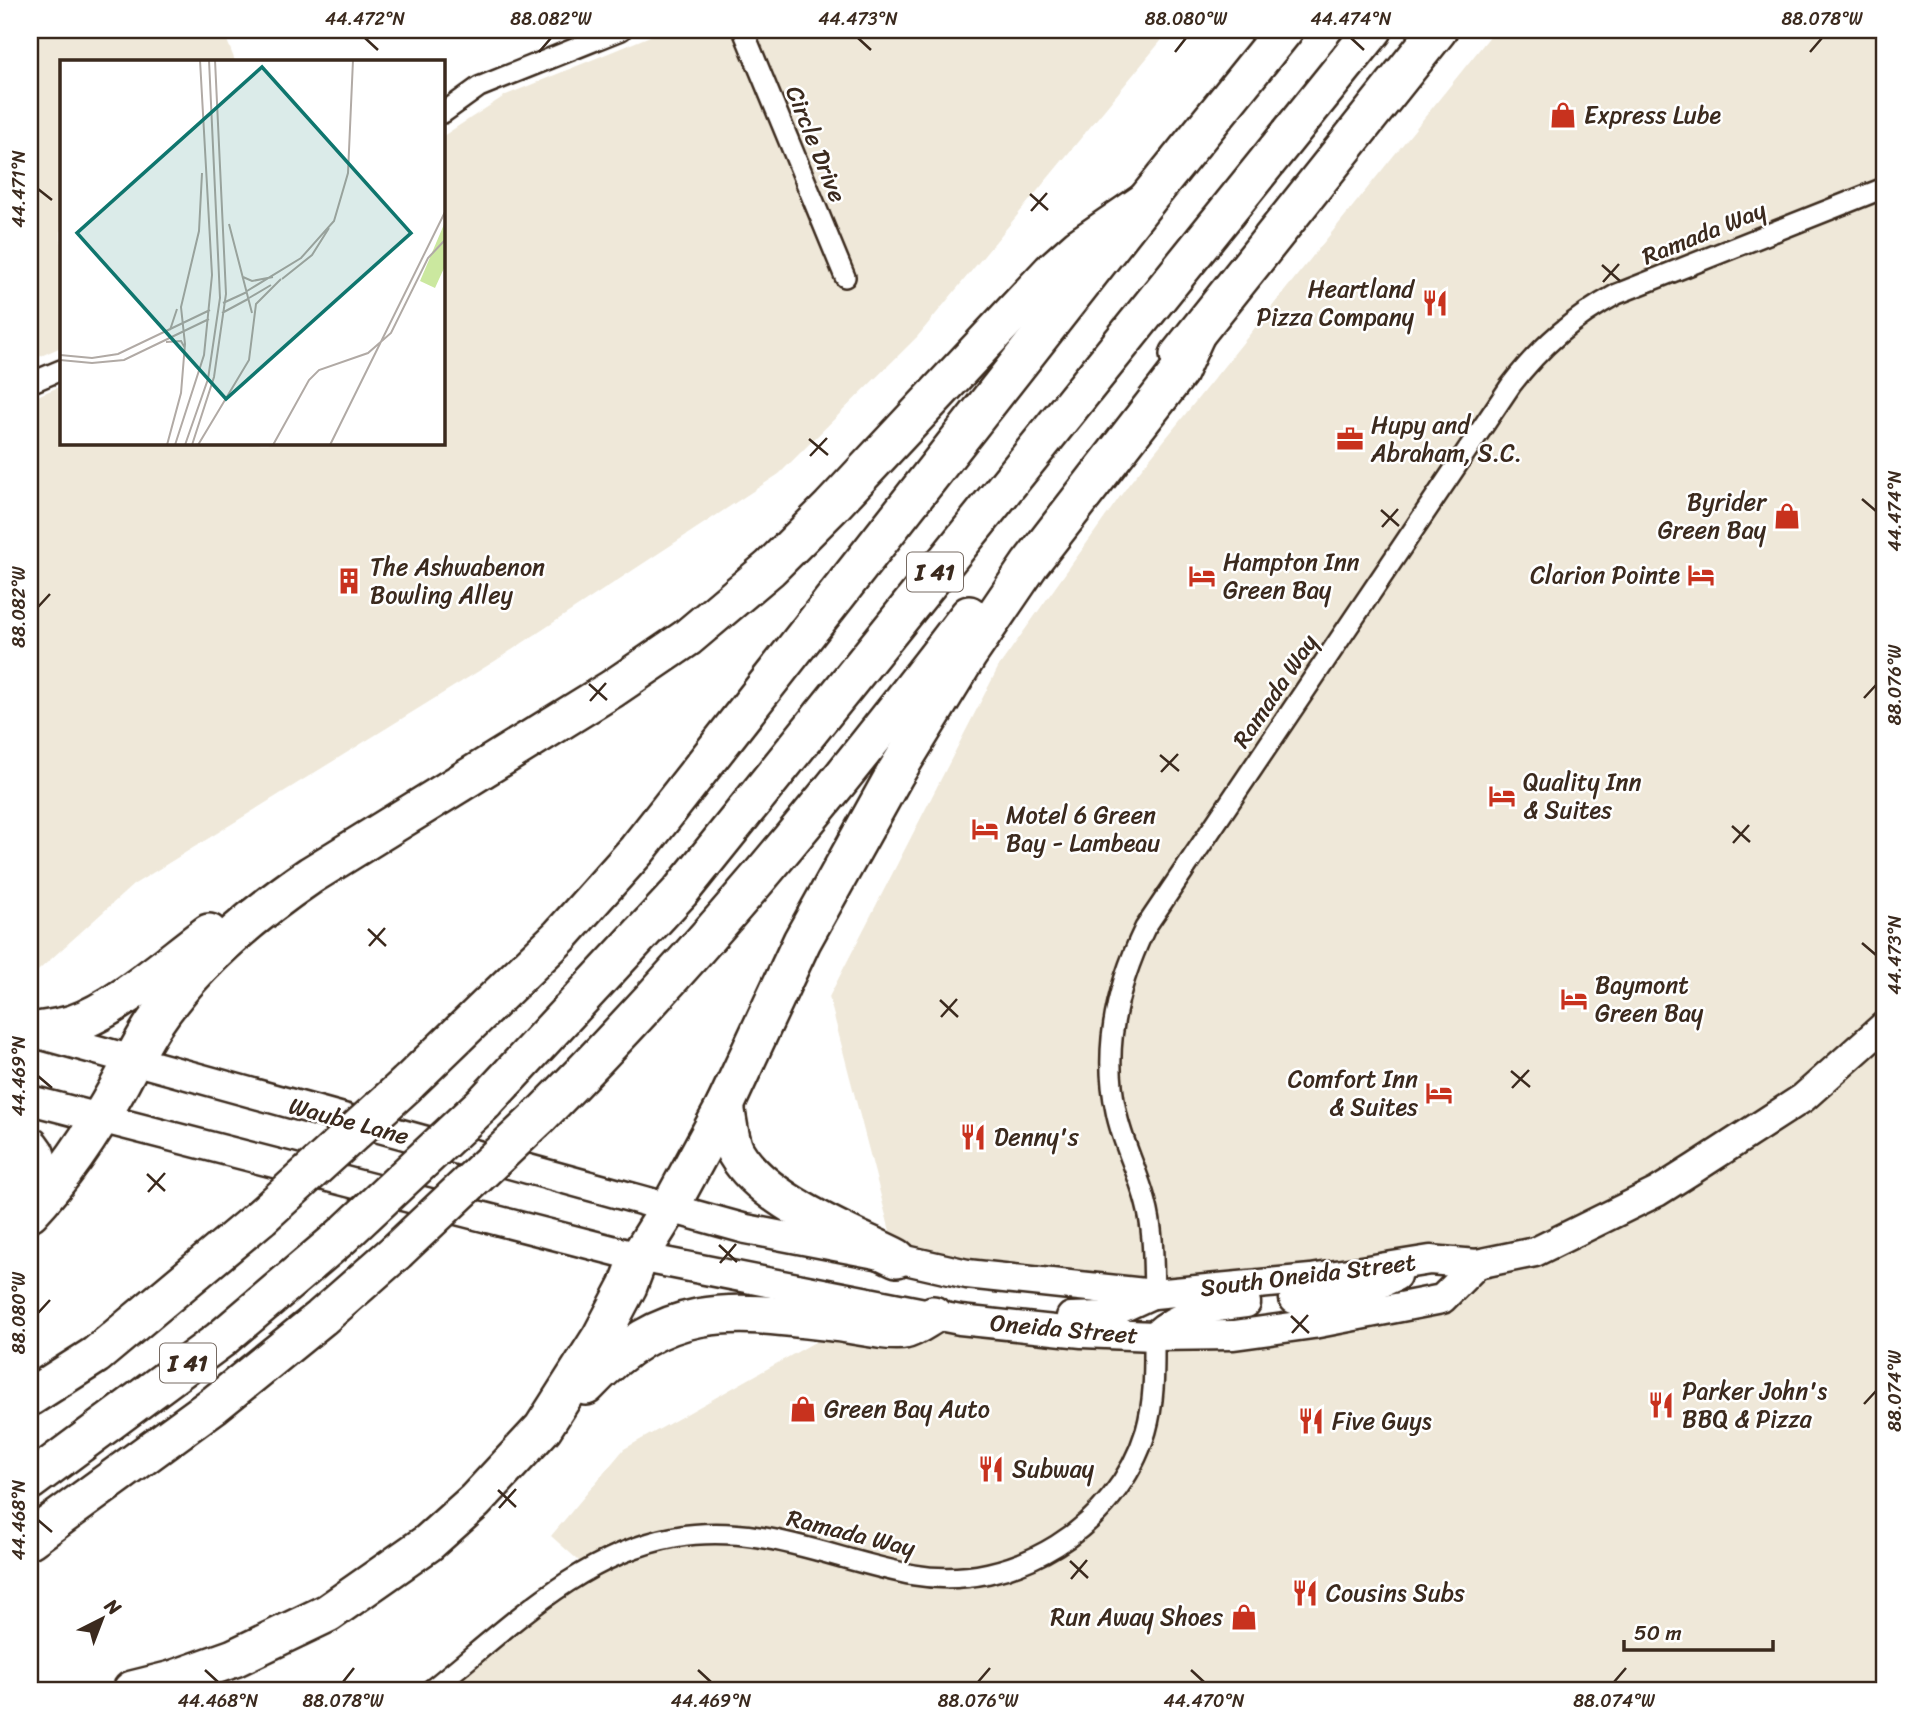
<svg xmlns="http://www.w3.org/2000/svg" width="1914" height="1720" font-family="Sriracha,sans-serif">
	<rect width="100%" height="100%" fill="#fff"/>
	<filter id="ink" filterUnits="userSpaceOnUse"><feTurbulence type="fractalNoise" baseFrequency=".0143" numOctaves="2"/><feDisplacementMap in="SourceGraphic" scale="14" xChannelSelector="R" yChannelSelector="G"/><feConvolveMatrix kernelMatrix="1 2 1 2 8 2 1 2 1" color-interpolation-filters="sRGB"/></filter>
	<g filter="url(#ink)">
		<g fill="#efe8d9">
			<path d="M30,30H223L235,61H61V347L30,361Z"/>
			<path d="M665,30H1170L917,337L779,474L495,661L133,885L30,978V399L61,386V443H443V136L506,95Z"/>
			<path d="M1495,30H1884V1690H431L587,1568L551,1536L624,1449L815,1342L960,1320L1154,1336L1442,1299L1476,1265L1154,1294L897,1258L829,997L999,666L1129,484Z"/>
		</g>
		<g fill="none" stroke-linecap="round" stroke-linejoin="round">
			<g stroke="#3b2a1e" stroke-width="24">
				<g id="street">
					<path d="M743,30L845,277"/>
					<path d="M443,113L479,87L621,30"/>
					<path d="M30,383L61,370"/>
					<path d="M1154,1294C1153,1263 1154,1232 1146,1203C1138,1171 1122,1143 1116,1111C1102,1047 1117,986 1145,928L1511,385C1541,346 1573,318 1617,294L1884,188"/>
					<path d="M431,1690C505,1631 579,1554 675,1537C761,1522 832,1560 914,1575C1014,1592 1117,1527 1146,1431C1155,1399 1154,1368 1154,1336"/>
				</g>
			</g>
			<g stroke="#3b2a1e" stroke-width="33">
				<g id="secondary">
					<path d="M35,1033L746,1229L897,1258L967,1274L1154,1294L1311,1279L1430,1260L1477,1264L1535,1252L1657,1192L1695,1168L1803,1098L1884,1026"/>
					<path d="M30,1100L639,1257L960,1320L1082,1333L1154,1336L1234,1335L1313,1324L1442,1299L1477,1264"/>
					<path d="M1294,1299L1357,1294L1396,1276"/>
					<path d="M1071,1317L1104,1316L1152,1294"/>
					<path d="M1155,1335C1179,1313 1214,1306 1246,1303"/>
				</g>
			</g>
			<g stroke="#3b2a1e" stroke-width="42">
				<g id="highway">
					<path d="M1179,355L1438,30"/>
					<path d="M30,1032C44,1030 59,1028 73,1024C119,1008 169,962 209,933"/>
					<path d="M407,1084L560,936L637,850L1146,201L1284,30"/>
					<path d="M484,1103L680,892L1373,30"/>
					<path d="M725,1106C728,1120 729,1140 736,1153C765,1202 847,1233 897,1258"/>
					<path d="M538,1118C694,962 835,791 969,615"/>
					<path d="M30,1146L35,1153L43,1178L30,1209"/>
					<path d="M30,1212C65,1175 94,1131 119,1086C130,1066 140,1045 153,1025C192,966 252,915 311,875L612,689L687,638L770,568L831,507L1051,272L1079,247L1146,201"/>
					<path d="M586,1386C668,1299 731,1310 841,1323C855,1325 893,1333 904,1330C914,1328 924,1320 933,1315"/>
					<path d="M30,1397L96,1355L261,1217"/>
					<path d="M30,1481L220,1340L341,1237"/>
					<path d="M30,1539L215,1404L321,1318L396,1252"/>
					<path d="M132,1690L172,1680L234,1658L328,1613L428,1543L475,1501L543,1428L601,1337L628,1286L639,1257L669,1209L725,1106L802,941L895,774L968,655L1030,564L1178,373L1195,336"/>
				</g>
			</g>
			<use href="#street" stroke="#fff" stroke-width="19"/>
			<use href="#secondary" stroke="#fff" stroke-width="28"/>
			<use href="#highway" stroke="#fff" stroke-width="37"/>
			<g stroke="#3b2a1e" stroke-width="42" stroke-linecap="butt">
				<g id="highway-bridge">
					<path d="M261,1217L407,1084"/>
					<path d="M341,1237L484,1103"/>
					<path d="M396,1252L538,1118"/>
				</g>
			</g>
			<use href="#highway-bridge" stroke="#fff" stroke-width="37"/>
		</g>
	</g>
	<path fill="none" stroke="#3b2a1e" stroke-width="2.5" d="M365,38L378,50M858,38L871,50M1351,38L1364,50M539,52L551,38M1175,52L1186,38M1810,52L1822,38M38,189L52,200M1030,194L1048,210M1031,211L1047,193M1602,265L1620,281M1603,282L1619,264M809,439L828,455M810,456L827,438M1862,499L1876,511M1381,510L1399,526M1382,527L1398,509M38,607L50,594M589,684L607,700M1864,698L1876,685M590,701L606,683M1160,755L1179,771M1161,772L1178,754M1732,826L1750,842M1733,843L1749,825M368,929L386,946M1862,943L1876,955M369,946L385,928M940,1000L958,1017M941,1017L957,999M1511,1071L1530,1087M38,1076L52,1088M1512,1088L1529,1070M147,1174L165,1191M148,1192L165,1173M719,1245L737,1262M720,1263L736,1244M38,1313L50,1300M1291,1316L1309,1333M1292,1333L1308,1315M1864,1404L1876,1391M498,1490L516,1507M499,1508L516,1489M38,1520L52,1532M1070,1561L1088,1578M1071,1579L1087,1560M205,1670L218,1682M698,1670L711,1682M1191,1670L1204,1682M343,1682L354,1668M978,1682L990,1668M1614,1682L1626,1668"/>
	<defs>
		<g id="shop-bare" transform="scale(2.1)"><path d="M-5-2.5h2.3a2.7 3.5 0 0 1 5.4 0H5L5.5 6h-11ZM-1.5-2.5h3a1.5 2.3 0 0 0-3 0Z" fill="#c8321e" stroke="#fff" stroke-width="2.5" paint-order="stroke"/></g>
		<g id="restaurant-bare" transform="scale(2.1)"><path d="M-5-6h1v4h1v-4h1v4h1v-4h1v5L-1.5 .5V6h-2V.5L-5-1ZM5-6V6H3V1.5H1.5Q1.5-4 5-6Z" fill="#c8321e" stroke="#fff" stroke-width="2.5" paint-order="stroke"/></g>
		<g id="office-bare" transform="scale(2.1)"><path d="M-6-3h4V-5.5h4V-3h4V5H-6ZM-1-4.5V-3h2v-1.5ZM-6 0V1H6V0Z" fill="#c8321e" stroke="#fff" stroke-width="2.5" paint-order="stroke"/></g>
		<g id="hotel-bare" transform="scale(2.1)"><path d="M-6-4.5h1.5V1H6V5H4.5V3h-9V5H-6ZM-4 0a1.8 1.8 0 1 1 3.6 0ZM.5 0V-2.5h3Q6-2.5 6 0Z" fill="#c8321e" stroke="#fff" stroke-width="2.5" paint-order="stroke"/></g>
		<g id="building-bare" transform="scale(2.1)"><path d="M-4-6H4V6H1V3H-1V6H-4ZM-2.5-4.3h1.7v1.8h-1.7ZM.8-4.3h1.7v1.8H.8ZM-2.5-1h1.7V.8h-1.7ZM.8-1h1.7V.8H.8Z" fill="#c8321e" stroke="#fff" stroke-width="2.5" paint-order="stroke"/></g>
	</defs>
	<g fill-rule="evenodd">
		<use href="#shop-bare" x="1563" y="115"/>
		<use href="#restaurant-bare" x="1435" y="303"/>
		<use href="#office-bare" x="1350" y="439"/>
		<use href="#shop-bare" x="1787" y="516"/>
		<use href="#hotel-bare" x="1701" y="575"/>
		<use href="#hotel-bare" x="1202" y="576"/>
		<use href="#building-bare" x="349" y="581"/>
		<use href="#hotel-bare" x="1502" y="796"/>
		<use href="#hotel-bare" x="985" y="829"/>
		<use href="#hotel-bare" x="1574" y="999"/>
		<use href="#hotel-bare" x="1439" y="1093"/>
		<use href="#restaurant-bare" x="973" y="1137"/>
		<use href="#restaurant-bare" x="1661" y="1405"/>
		<use href="#shop-bare" x="803" y="1409"/>
		<use href="#restaurant-bare" x="1311" y="1421"/>
		<use href="#restaurant-bare" x="991" y="1469"/>
		<use href="#restaurant-bare" x="1305" y="1593"/>
		<use href="#shop-bare" x="1244" y="1617"/>
	</g>
	<g text-anchor="middle" stroke-width="5" stroke-linejoin="round" paint-order="stroke">
		<g fill="#fff" stroke="#766a62" stroke-width="2">
			<rect x="907" y="552.5" width="56" height="39" rx="5"/>
			<rect x="160" y="1343.5" width="56" height="39" rx="5"/>
		</g>
		<g font-size="23" font-weight="bold" fill="#3b2a1e">
			<text x="935" y="580">I 41</text>
			<text x="188" y="1371">I 41</text>
		</g>
		<g font-size="24" fill="#3b2a1e" stroke="#fff" text-anchor="start">
			<text x="1584" y="123">Express Lube</text>
			<text x="1414" y="297" text-anchor="end">Heartland<tspan x="1414" dy="28">Pizza Company</tspan></text>
			<text x="1371" y="433">Hupy and<tspan x="1371" dy="28">Abraham, S.C.</tspan></text>
			<text x="1766" y="510" text-anchor="end">Byrider<tspan x="1766" dy="28">Green Bay</tspan></text>
			<text x="1223" y="570">Hampton Inn<tspan x="1223" dy="28">Green Bay</tspan></text>
			<text x="370" y="575">The Ashwabenon<tspan x="370" dy="28">Bowling Alley</tspan></text>
			<text x="1680" y="583" text-anchor="end">Clarion Pointe</text>
			<text x="1523" y="790">Quality Inn<tspan x="1523" dy="28">&amp; Suites</tspan></text>
			<text x="1006" y="823">Motel 6 Green<tspan x="1006" dy="28">Bay - Lambeau</tspan></text>
			<text x="1595" y="993">Baymont<tspan x="1595" dy="28">Green Bay</tspan></text>
			<text x="1418" y="1087" text-anchor="end">Comfort Inn<tspan x="1418" dy="28">&amp; Suites</tspan></text>
			<text x="994" y="1145">Denny's</text>
			<text x="1682" y="1399">Parker John's<tspan x="1682" dy="28">BBQ &amp; Pizza</tspan></text>
			<text x="824" y="1417">Green Bay Auto</text>
			<text x="1332" y="1429">Five Guys</text>
			<text x="1012" y="1477">Subway</text>
			<text x="1326" y="1601">Cousins Subs</text>
			<text x="1223" y="1625" text-anchor="end">Run Away Shoes</text>
		</g>
		<g font-size="24" fill="#3b2a1e" stroke="#fff">
			<text transform="translate(816 144) rotate(68)" y="8">Circle Drive</text>
			<text transform="translate(1704 233) rotate(-22)" y="8">Ramada Way</text>
			<text transform="translate(1275 691) rotate(-56)" y="8">Ramada Way</text>
			<text transform="translate(349 1121) rotate(15)" y="8">Waube Lane</text>
			<text transform="translate(1308 1275) rotate(-7)" y="8">South Oneida Street</text>
			<text transform="translate(1064 1329) rotate(5)" y="8">Oneida Street</text>
			<text transform="translate(851 1533) rotate(14)" y="8">Ramada Way</text>
		</g>
	</g>
	<g transform="translate(60 60)">
		<rect width="385" height="385" fill="#fff"/>
		<path d="M385,162V206L375,228L360,221Z" fill="#cbe89f"/>
		<path fill="none" stroke="#b1aaa5" stroke-width="2" d="M169,164L192,253M183,217L192,221L213,217M222,219L252,195L269,168M187,231L241,198L274,161L288,113L293,0M189,238L211,225M163,243L187,232M162,253L188,239M110,270L117,249M106,282L121,281L125,288M0,295L32,298L58,294L150,250M0,300L32,303L64,300L149,259M107,385L121,333L125,284L121,247L139,171L142,113M115,385L144,295L152,215L140,0M125,385L148,319L160,238L149,0M132,385L154,317L166,234L155,0M138,385L189,300L196,244L221,219M213,385L249,320L259,310L308,293L331,273L368,198L385,180M270,385L385,152"/>
		<path fill="#0f766e" fill-opacity="0.15" stroke="#0f766e" stroke-width="3.5" d="M202,7L351,173L166,339L17,173Z"/>
		<rect width="385" height="385" fill="none" stroke="#3b2a1e" stroke-width="3.5"/>
	</g>
	<rect width="1914" height="1720" fill="none" stroke="#fff" stroke-width="77"/>
	<g transform="translate(102 1619) rotate(42)" stroke="#ffffff" stroke-width="5" paint-order="stroke">
	<path d="M0-5L12 26L0 18L-12 26Z" fill="#3b2a1e"/>
	<text y="-10" font-size="19" font-weight="bold" text-anchor="middle" fill="#3b2a1e">N</text>
	</g>
	<path d="M1624 1640v10h149v-10" fill="none" stroke="#3b2a1e" stroke-width="3.5"/>
	<text x="1634" y="1640" font-size="21" fill="#3b2a1e" stroke="#ffffff" stroke-width="5" paint-order="stroke">50 m</text>
	<rect x="38" y="38" width="1838" height="1644" fill="none" stroke="#3b2a1e" stroke-width="2.5"/>
	<g font-size="18" text-anchor="middle" fill="#3b2a1e">
		<text x="365" y="25">44.472°N</text>
		<text x="551" y="25">88.082°W</text>
		<text x="858" y="25">44.473°N</text>
		<text x="1186" y="25">88.080°W</text>
		<text x="1351" y="25">44.474°N</text>
		<text x="1822" y="25">88.078°W</text>
		<text transform="translate(19 189) rotate(-90)" y="6">44.471°N</text>
		<text transform="translate(1895 511) rotate(-90)" y="6">44.474°N</text>
		<text transform="translate(19 607) rotate(-90)" y="6">88.082°W</text>
		<text transform="translate(1895 685) rotate(-90)" y="6">88.076°W</text>
		<text transform="translate(1895 955) rotate(-90)" y="6">44.473°N</text>
		<text transform="translate(19 1076) rotate(-90)" y="6">44.469°N</text>
		<text transform="translate(19 1313) rotate(-90)" y="6">88.080°W</text>
		<text transform="translate(1895 1391) rotate(-90)" y="6">88.074°W</text>
		<text transform="translate(19 1520) rotate(-90)" y="6">44.468°N</text>
		<text x="218" y="1707">44.468°N</text>
		<text x="343" y="1707">88.078°W</text>
		<text x="711" y="1707">44.469°N</text>
		<text x="978" y="1707">88.076°W</text>
		<text x="1204" y="1707">44.470°N</text>
		<text x="1614" y="1707">88.074°W</text>
	</g>
</svg>
